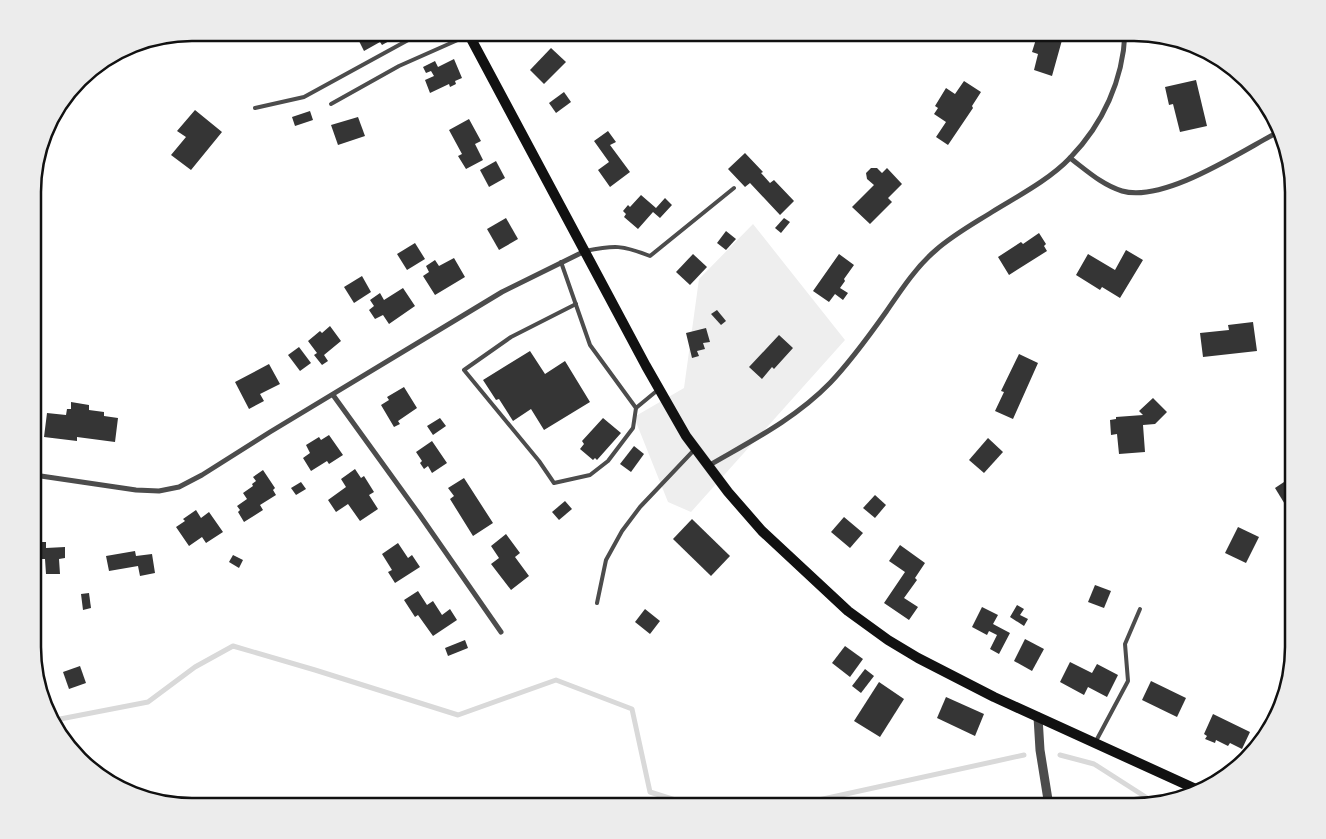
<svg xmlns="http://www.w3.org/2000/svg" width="1326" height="839" font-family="'Alegreya Sans',sans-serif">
	<rect width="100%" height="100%" fill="#fff"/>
	<path fill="#eee" d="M753,224L845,340L691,512L668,502L634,417L684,388L699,279Z"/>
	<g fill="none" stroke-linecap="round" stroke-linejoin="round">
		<g stroke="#d9d9d9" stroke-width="5">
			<path d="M51,719L55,720L148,702L195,667L233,646L315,670L458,715L556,680L632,709L650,792L694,806"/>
			<path d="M1060,755L1094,764L1155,803"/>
			<path d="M791,806L1024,755"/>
		</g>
	</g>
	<g fill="#353535">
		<path d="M355,33H394L396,35L390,38L391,40L382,45L380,42L364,51Z"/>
		<path d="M1030,33H1064L1052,76L1034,70L1038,54L1032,52L1037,36L1029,34Z"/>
		<path d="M551,48L566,62L544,84L530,70Z"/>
		<path d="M454,59L462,78L455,81L456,84L450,87L449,84L430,93L425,80L434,76L431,71L426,73L423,67L435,61L438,67Z"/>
		<path d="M1196,80L1207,126L1180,132L1173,104L1169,105L1165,87Z"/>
		<path d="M964,81L981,92L972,106L973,108L948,145L936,137L946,122L934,114L938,108L935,106L946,88L955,94Z"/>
		<path d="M564,92L571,102L556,113L549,103Z"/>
		<path d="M195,110L222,132L191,170L171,155L186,137L177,131Z"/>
		<path d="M310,111L313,120L295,126L292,117Z"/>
		<path d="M358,117L365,136L338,145L331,125Z"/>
		<path d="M469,119L481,141L475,144L483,160L466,169L458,156L462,154L449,130Z"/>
		<path d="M608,131L616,142L610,145L630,172L610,187L598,170L609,162L594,141Z"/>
		<path d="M745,153L763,172L761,173L770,183L774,180L794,201L780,215L750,183L745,187L728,169Z"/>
		<path d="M496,161L505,178L489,187L480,170Z"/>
		<path d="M871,168H877L882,173L887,168L902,184L888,198L892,202L870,224L852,207L874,185L867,179L866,173Z"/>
		<path d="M641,195L656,208L665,198L672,205L660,218L653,212L638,229L624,217L626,214L623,211L628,205L630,207Z"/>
		<path d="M506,218L518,239L499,250L487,229Z"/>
		<path d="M784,218L790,222L781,233L775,228Z"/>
		<path d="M726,231L736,239L726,250L717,243Z"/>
		<path d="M1039,233L1046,244L1044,246L1047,251L1009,275L998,257L1021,242L1023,244Z"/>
		<path d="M415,243L425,259L407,270L397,254Z"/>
		<path d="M1126,250L1143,260L1120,298L1102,287L1100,290L1076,275L1088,254L1115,270Z"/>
		<path d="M693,254L707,267L690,285L676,272Z"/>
		<path d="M839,254L854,265L844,279L845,281L840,288L848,293L843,300L835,294L829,302L813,291Z"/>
		<path d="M454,258L465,277L435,295L423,276L429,272L426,266L435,260L439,266Z"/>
		<path d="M362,276L371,292L354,303L344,287Z"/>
		<path d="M403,288L415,306L389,324L383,315L375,319L369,310L374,306L370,300L380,293L384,300Z"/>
		<path d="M717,310L726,321L721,325L711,314Z"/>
		<path d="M1253,322L1257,351L1203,357L1200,333L1229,330L1228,325Z"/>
		<path d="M330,326L341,341L324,355L328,361L322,365L314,355L317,353L308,341L320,331L322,333Z"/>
		<path d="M706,328L710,342L703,343L705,349L697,351L699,356L692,358L686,333Z"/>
		<path d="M779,335L793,348L774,369L772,367L762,379L749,367Z"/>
		<path d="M299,347L311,363L300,371L288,355Z"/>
		<path d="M530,351L545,374L565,361L590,402L544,430L531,409L513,421L499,399L496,400L483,380Z"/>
		<path d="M1019,354L1038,363L1013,419L995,411L1004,392L1001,391Z"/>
		<path d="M269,364L280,384L260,394L264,401L249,409L235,382Z"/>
		<path d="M404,387L417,408L398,421L400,424L394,427L381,405L389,400L387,397Z"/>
		<path d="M1153,398L1167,412L1155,424L1143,425L1145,452L1119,454L1117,434L1111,435L1110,420L1116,419V417L1143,415L1139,411Z"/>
		<path d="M71,402L89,405V410L104,412V416L118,418L115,442L77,437V441L44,437L47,413L66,415L67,409H71Z"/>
		<path d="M440,418L446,426L433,435L427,426Z"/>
		<path d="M603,418L621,433L597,460L595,458L593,460L580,449L584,444L582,441Z"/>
		<path d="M329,435L343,455L329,464L327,461L311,471L303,458L310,453L306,445L319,437L321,440Z"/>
		<path d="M988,438L1003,452L984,473L969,460Z"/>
		<path d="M432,441L447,463L432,473L428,466L424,469L420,463L422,461L416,452Z"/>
		<path d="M634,446L644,454L631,472L620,464Z"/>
		<path d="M355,469L361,478L364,476L374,492L369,495L378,509L360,521L348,504L336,512L328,500L346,487L341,479Z"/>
		<path d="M263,470L275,488L273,490L276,495L260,505L263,510L244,522L238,512L240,510L237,506L247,499L243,493L253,486L252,484L256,481L253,477Z"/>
		<path d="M1293,476V501L1286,506L1275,488Z"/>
		<path d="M464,478L493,523L473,536L450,499L454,496L448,488Z"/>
		<path d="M301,482L306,489L296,495L291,488Z"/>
		<path d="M875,495L886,505L875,518L863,508Z"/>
		<path d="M565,501L572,509L559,520L552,512Z"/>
		<path d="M196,510L201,518L209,512L223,532L206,543L202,537L189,546L176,527L185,521L183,519Z"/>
		<path d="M844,517L863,533L850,548L831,532Z"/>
		<path d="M692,519L730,556L711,576L673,539Z"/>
		<path d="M1238,527L1259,537L1246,563L1225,553Z"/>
		<path d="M506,534L520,553L515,557L529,576L511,590L491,564L499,558L491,546Z"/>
		<path d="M34,542H46V548L65,547V558L59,559L60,574H46L45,559H34Z"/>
		<path d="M398,543L408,558L412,555L420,567L395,583L388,572L392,570L382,554Z"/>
		<path d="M900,545L925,563L915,578L917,580L904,598L918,607L909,620L884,603L905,572L889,561Z"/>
		<path d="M135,551L136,556L152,554L155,573L140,576L138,566L109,571L106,556Z"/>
		<path d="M233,555L243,560L239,568L229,562Z"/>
		<path d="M1095,585L1111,591L1104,608L1088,602Z"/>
		<path d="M418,591L427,605L433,601L442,615L450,609L457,620L433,636L418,615L415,617L404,600Z"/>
		<path d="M89,593L91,608L83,610L81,594Z"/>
		<path d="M1017,605L1024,609L1020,615L1028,619L1024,626L1010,617Z"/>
		<path d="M982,607L998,615L993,624L1010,633L999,654L990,649L997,635L989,631L987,635L972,627Z"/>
		<path d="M645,609L660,621L650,634L635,622Z"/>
		<path d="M34,623L42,630L34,639Z"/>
		<path d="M1025,639L1044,649L1032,671L1014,661Z"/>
		<path d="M465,640L468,648L448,656L445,648Z"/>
		<path d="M845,646L863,659L850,677L832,663Z"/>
		<path d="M1070,662L1092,673L1097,664L1118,675L1107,697L1088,687L1084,695L1060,682Z"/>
		<path d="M80,666L86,683L69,689L63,672Z"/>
		<path d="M865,669L874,676L861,693L852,686Z"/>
		<path d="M1151,681L1186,698L1177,717L1142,700Z"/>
		<path d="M879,682L904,699L880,737L854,721Z"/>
		<path d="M946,697L984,714L975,736L937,718Z"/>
		<path d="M1213,714L1250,732L1242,749L1230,743L1228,746L1216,740L1215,743L1205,739L1207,736L1204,734Z"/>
	</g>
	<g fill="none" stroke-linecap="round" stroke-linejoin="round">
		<g stroke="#4c4c4c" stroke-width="4">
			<path d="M331,104L399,66L469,35"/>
			<path d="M255,108L304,97L421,33"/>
			<path d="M585,251C615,245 622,245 650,256L734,188"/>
			<path d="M561,262L590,345L636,408L659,389"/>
			<path d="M576,304L511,337L464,370L539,461L554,483L590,475L608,461L633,428L636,408"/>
			<path d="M597,603L606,560L622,531L640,507L695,449"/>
			<path d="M1096,741L1128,681L1125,644L1140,609"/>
		</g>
		<g stroke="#4c4c4c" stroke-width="5">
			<path d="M1070,158C1086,170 1102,185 1122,191C1164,203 1240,152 1278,132"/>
			<path d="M333,395L419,514L501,632"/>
			<path d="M708,466C751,441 795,419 830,383C850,362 869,336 886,312C901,290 916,267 936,250C953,235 973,224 992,212C1018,196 1049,180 1070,158C1103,124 1123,80 1125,33"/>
			<path d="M34,475L136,490L159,491L179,487L202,475L270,432L502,292L585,251"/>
		</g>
		<path stroke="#4c4c4c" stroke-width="9" d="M1038,717L1040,750L1049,806"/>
		<path stroke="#111" stroke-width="10" d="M468,33L646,366L686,436L728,492L762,531L848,611L888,640L918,658L994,697L1198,790"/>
	</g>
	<path d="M0 0H1326V839H0ZM192 41H1134A151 151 0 0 1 1285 192V647A151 151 0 0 1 1134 798H192A151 151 0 0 1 41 647V192A151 151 0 0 1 192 41Z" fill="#ececec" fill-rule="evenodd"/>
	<path fill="none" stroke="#111" stroke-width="2.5" d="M192 41H1134A151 151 0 0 1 1285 192V647A151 151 0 0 1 1134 798H192A151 151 0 0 1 41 647V192A151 151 0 0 1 192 41Z"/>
</svg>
